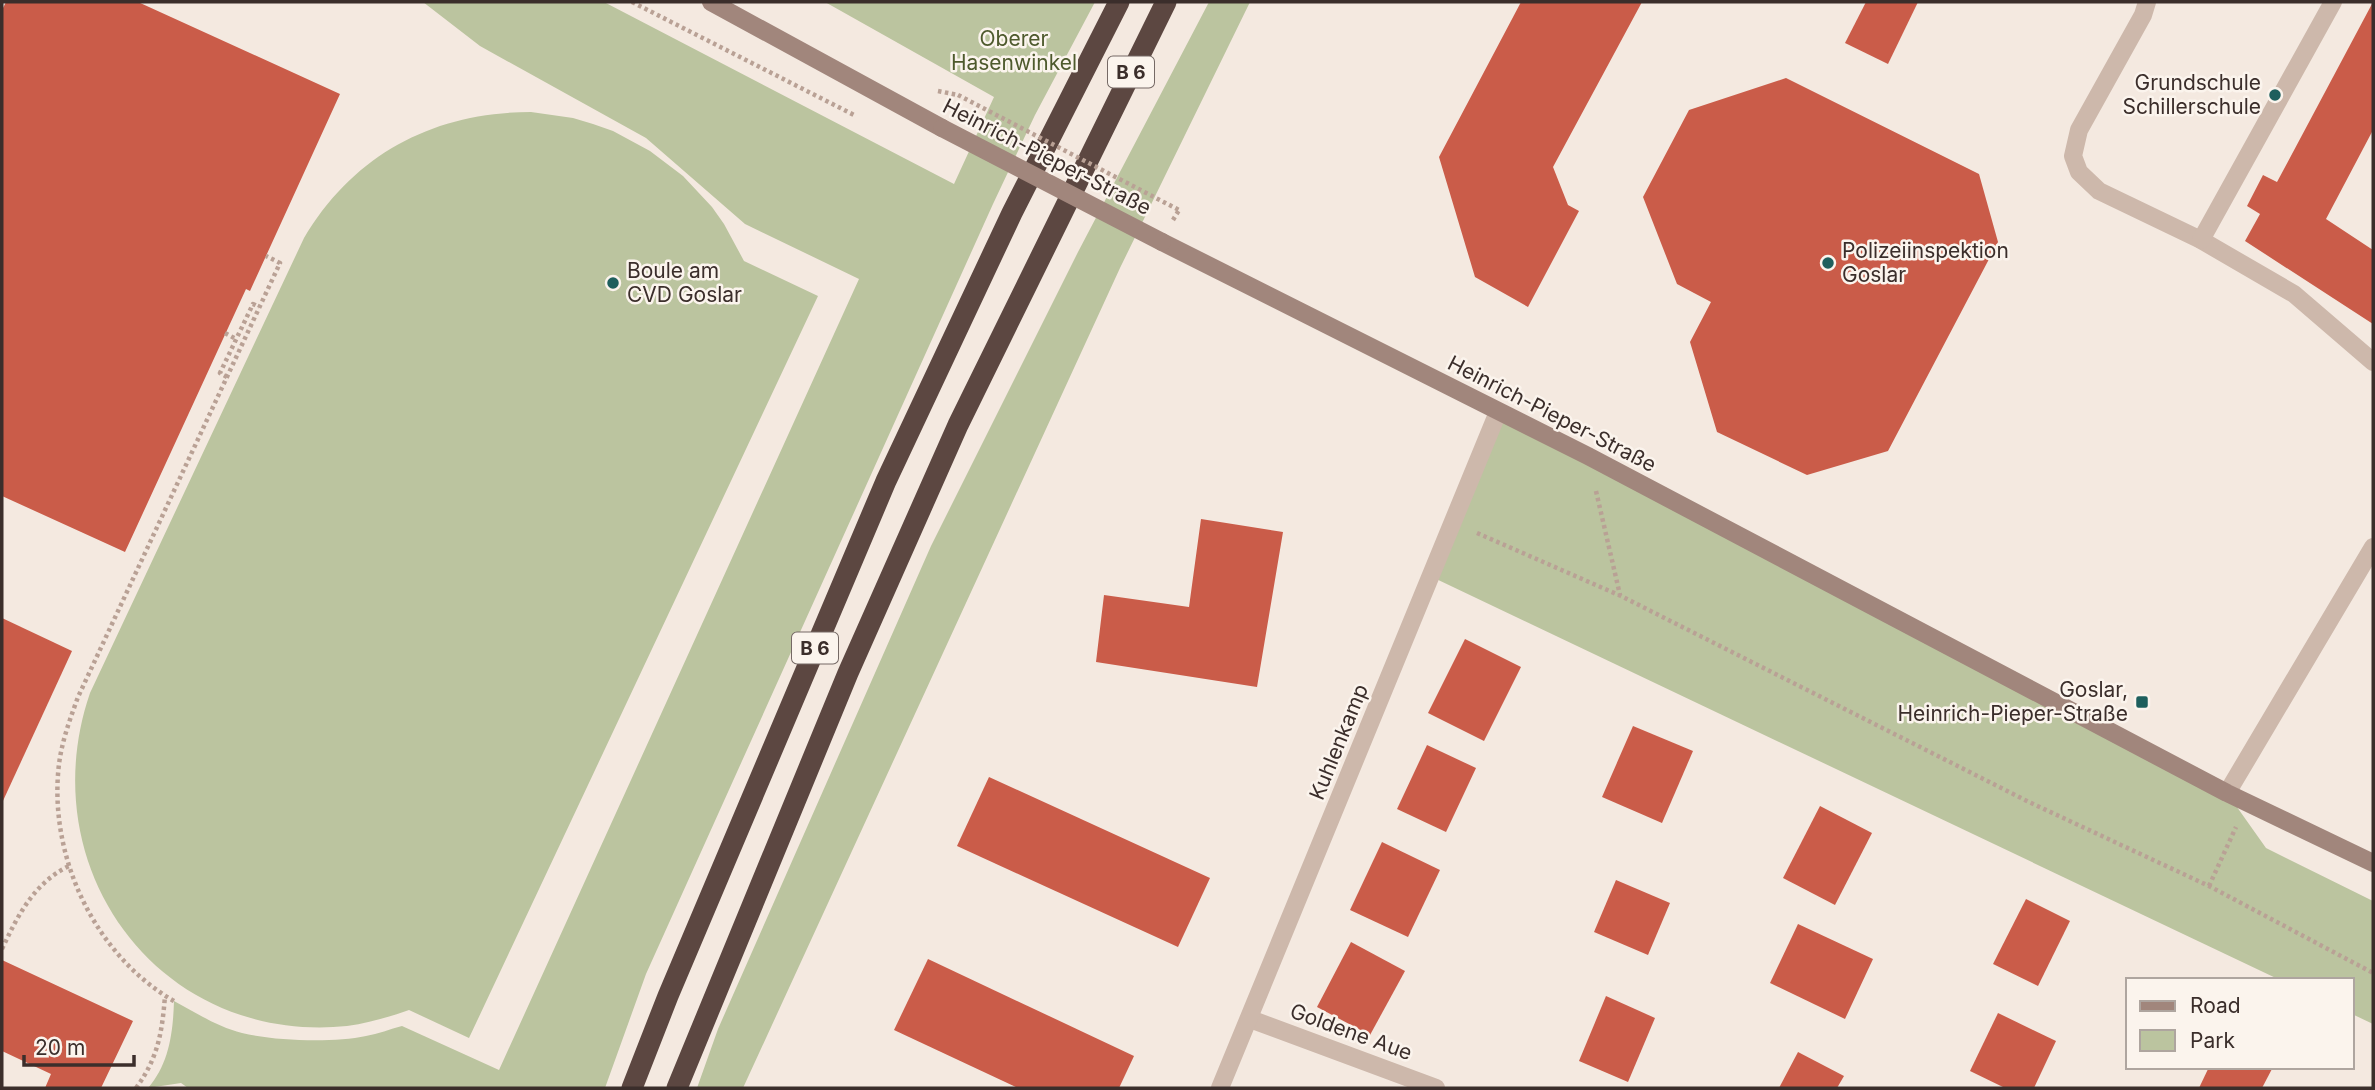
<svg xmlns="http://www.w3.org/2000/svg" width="2375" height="1090" font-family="Inter,sans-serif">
	<rect width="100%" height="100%" fill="#f4e9e0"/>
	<g fill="#bbc49f">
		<path d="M423,2H604L954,184L994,97L825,2H1095L1035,115L993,204L646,974L605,1088H188L181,1083L148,1088C169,1064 173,1033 174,1001C196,1013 218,1027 242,1033C275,1041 333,1043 366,1036C378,1034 390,1029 402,1026L499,1070L859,279L745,224L646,138L480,46Z"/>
		<path d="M1209,2H1250L1120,268L743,1088H697L718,1029L931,546L1078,252Z"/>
		<path d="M531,112L573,118L593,124L613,131L650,151L683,176L712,207L724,224L744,261L818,296L469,1038L409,1010C389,1017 369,1023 347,1026C159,1045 30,868 90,693L304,238C354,154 434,112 531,112Z"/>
		<path d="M1498,412L2227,793L2266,848L2373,901V1024L2352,1014V980H2280L1432,577Z"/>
	</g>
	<g fill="#ca5c49">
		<path d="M6,2H138L340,94L250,291L246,289L125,552L2,496V10Z"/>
		<path d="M1521,2H1642L1553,167L1568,205L1579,211L1528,307L1475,277L1439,157Z"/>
		<path d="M1866,2H1918L1888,64L1845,43Z"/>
		<path d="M2373,2V130L2326,219L2373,250V324L2245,241L2260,214L2247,206L2263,175L2277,182Z"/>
		<path d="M1786,78L1979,174L1998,242L1888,451L1807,475L1717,432L1690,342L1711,302L1677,284L1643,197L1689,110Z"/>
		<path d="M1201,519L1283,532L1257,687L1096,662L1104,595L1189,607Z"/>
		<path d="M2,618L72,651L2,803Z"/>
		<path d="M1465,639L1521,667L1484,741L1428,713Z"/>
		<path d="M1633,726L1693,751L1662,823L1602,797Z"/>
		<path d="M1427,745L1476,768L1446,832L1397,809Z"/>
		<path d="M989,777L1210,878L1178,947L957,846Z"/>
		<path d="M1820,806L1872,833L1835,905L1783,878Z"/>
		<path d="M1382,842L1440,870L1408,937L1350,910Z"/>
		<path d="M1616,880L1670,903L1648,955L1594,932Z"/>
		<path d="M2026,899L2070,921L2038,986L1993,964Z"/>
		<path d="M1798,924L1873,959L1845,1019L1770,983Z"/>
		<path d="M1351,942L1405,971L1370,1035L1317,1007Z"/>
		<path d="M928,959L1134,1056L1119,1088H1018L894,1030Z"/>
		<path d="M2,960L133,1021L101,1088H45L51,1074L2,1051Z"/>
		<path d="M1606,996L1655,1018L1628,1082L1579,1061Z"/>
		<path d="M1998,1013L2056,1041L2034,1088H2005L1970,1071Z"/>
		<path d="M1798,1052L1844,1076L1837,1088H1779Z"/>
		<path d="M2209,1067H2273L2262,1088H2199Z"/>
	</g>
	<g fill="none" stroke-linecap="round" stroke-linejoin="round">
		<g stroke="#b9a195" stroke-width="4.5" stroke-dasharray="3.5 3.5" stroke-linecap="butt">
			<path d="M632,2L856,116"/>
			<path d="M938,91L958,95"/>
			<path d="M1173,220L1179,210"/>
			<path d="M225,333L236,339"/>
			<path d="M227,377L220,373L253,304L259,307"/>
			<path d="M1596,491L1620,595"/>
			<path d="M1477,533L1621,596L2029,802L2209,886L2373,973"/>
			<path d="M2209,886L2236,827"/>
			<path d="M2,949C18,915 34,883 69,866"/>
			<path d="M174,1001C94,955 48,855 59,764C62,741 70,719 78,697L280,263L266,256"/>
			<path d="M136,1088C158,1058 162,1033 165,996"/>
		</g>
		<g stroke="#cdb8ab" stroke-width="18">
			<path d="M2147,2L2143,15L2079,130L2073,156L2079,172L2099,191L2201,240L2294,294L2373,362"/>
			<path d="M2201,240L2333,2"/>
			<path d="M2227,793L2373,547"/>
		</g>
		<g stroke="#cdb8ab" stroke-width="18">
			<path d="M1250,1019L1436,1088"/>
			<path d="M1220,1088L1498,412"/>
		</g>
		<g stroke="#a1867c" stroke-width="18">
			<path d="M711,2L942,128"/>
			<path d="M1162,242L1588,456L2227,793L2373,863"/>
		</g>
		<g stroke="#5c4741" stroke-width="21">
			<path d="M632,1088L668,996L886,481L1012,213L1119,2"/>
			<path d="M677,1088L848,673L958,425L1166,2"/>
		</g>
		<path stroke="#b9a195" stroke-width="4.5" stroke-dasharray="3.5 3.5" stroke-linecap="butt" d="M958,95L1179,210"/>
		<path stroke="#a1867c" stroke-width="18" d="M942,128L1162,242"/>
	</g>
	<g fill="#1e5f5d" stroke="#fbf4ed" stroke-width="2.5">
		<circle cx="2275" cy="95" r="7"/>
		<circle cx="1828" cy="263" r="7"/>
		<circle cx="613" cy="283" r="7"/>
		<rect x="2135" y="695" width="14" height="14" rx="3.5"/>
	</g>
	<g text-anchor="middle" stroke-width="5" stroke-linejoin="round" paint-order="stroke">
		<g fill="#fbf4ed" stroke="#756965" stroke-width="2">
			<rect x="1108" y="56.5" width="46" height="31" rx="5"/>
			<rect x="792" y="632.5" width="46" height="31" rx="5"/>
		</g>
		<g font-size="19" font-weight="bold" fill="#3b2e2b">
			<text x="1131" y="79">B 6</text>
			<text x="815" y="655">B 6</text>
		</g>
		<g font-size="21" fill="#4e5a2d" stroke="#fbf4ed">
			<text x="1014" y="46">Oberer<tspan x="1014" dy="24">Hasenwinkel</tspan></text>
		</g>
		<g font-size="21" fill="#3b2e2b" stroke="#fbf4ed" text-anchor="end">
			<text x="2261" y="90">Grundschule<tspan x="2261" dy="24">Schillerschule</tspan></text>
			<text x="1842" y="258" text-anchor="start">Polizeiinspektion<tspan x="1842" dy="24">Goslar</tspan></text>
			<text x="627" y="278" text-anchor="start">Boule am<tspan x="627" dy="24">CVD Goslar</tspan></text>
			<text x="2128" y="697">Goslar,<tspan x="2128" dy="24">Heinrich-Pieper-Straße</tspan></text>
		</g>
		<g font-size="21" fill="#3b2e2b" stroke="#fbf4ed">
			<text transform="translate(1047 157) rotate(27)" y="7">Heinrich-Pieper-Straße</text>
			<text transform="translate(1552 414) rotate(27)" y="7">Heinrich-Pieper-Straße</text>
			<text transform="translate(1339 742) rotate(-68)" y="7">Kuhlenkamp</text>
			<text transform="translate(1351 1032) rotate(20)" y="7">Goldene Aue</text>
		</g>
	</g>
	<rect width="2375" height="1090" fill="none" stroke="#3b2e2b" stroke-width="7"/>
	<rect x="2126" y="978" width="228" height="91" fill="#fbf4ed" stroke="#aea59f" stroke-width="2"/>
	<rect x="2140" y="1001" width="35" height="10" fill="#a1867c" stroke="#aea59f" stroke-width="2"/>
	<text x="2190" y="1013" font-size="21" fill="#3b2e2b">Road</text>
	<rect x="2140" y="1030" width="35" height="21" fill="#bbc49f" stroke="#aea59f" stroke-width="2"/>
	<text x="2190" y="1048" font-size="21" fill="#3b2e2b">Park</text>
	<path d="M24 1055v10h110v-10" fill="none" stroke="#3b2e2b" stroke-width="3.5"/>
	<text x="35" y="1055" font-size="21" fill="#3b2e2b" stroke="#fbf4ed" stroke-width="5" paint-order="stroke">20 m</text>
</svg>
